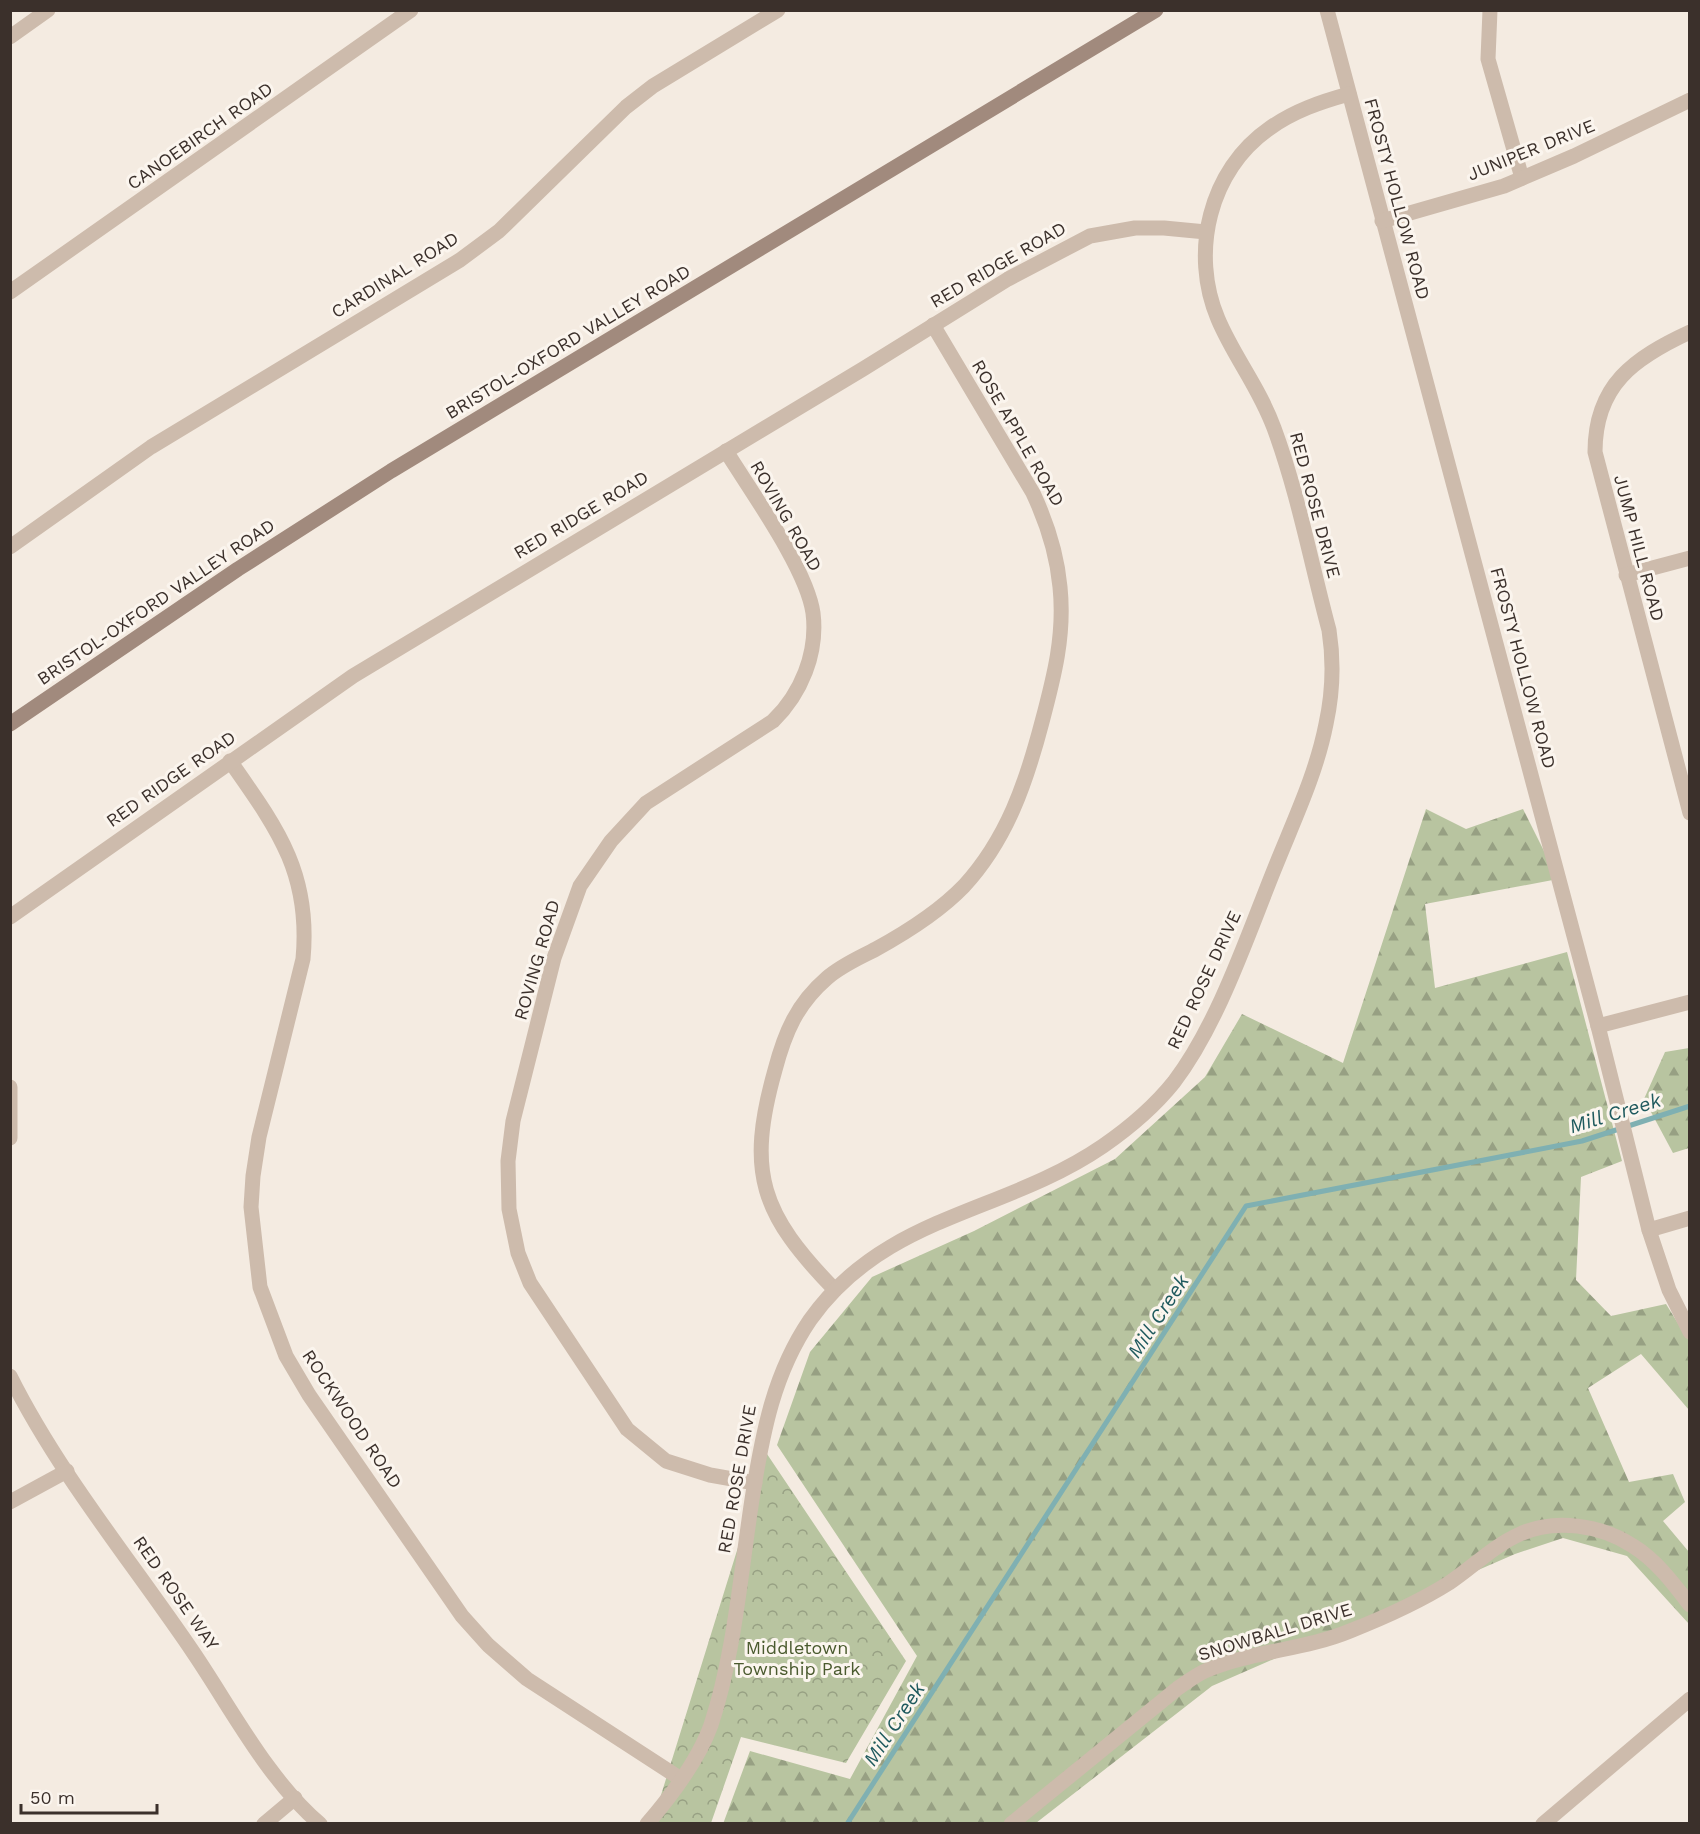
<svg xmlns="http://www.w3.org/2000/svg" width="1700" height="1834" font-family="'Work Sans',sans-serif">
	<defs>
		<pattern id="forest-firs" width="22" height="20" patternUnits="userSpaceOnUse" patternTransform="scale(1.5)"><rect width="22" height="20" fill="#b8c4a0"/><path d="M5 1l3.5 6h-7zM16 11l3.5 6h-7z" fill="#97a083"/></pattern>
		<pattern id="park-crowns" width="20" height="18" patternUnits="userSpaceOnUse" patternTransform="scale(1.5)"><rect width="20" height="18" fill="#b8c4a0"/><path d="M2 6a3 3 0 1 1 6 0M12 15a3 3 0 1 1 6 0" fill="none" stroke="#97a083"/></pattern>
	</defs>
	<rect width="100%" height="100%" fill="#f4ebe1"/>
	<g fill="url(#forest-firs)">
		<path d="M1426,809L1466,829L1523,809L1558,879L1425,904L1435,988L1567,952L1622,1161L1581,1177L1576,1280L1611,1316L1666,1304L1689,1341V1410L1641,1354L1588,1388L1629,1482L1673,1474L1685,1502L1663,1521L1689,1552V1624L1627,1556L1563,1538L1515,1554L1212,1686L1036,1823L723,1824L750,1751L850,1779L917,1656L777,1445L810,1352L872,1277L974,1231L1115,1159L1205,1077L1242,1014L1343,1063Z"/>
		<path d="M1689,1048V1148L1673,1153L1644,1099L1665,1052Z"/>
	</g>
	<path fill="url(#park-crowns)" d="M767,1454L906,1661L846,1763L741,1737L711,1823L652,1824Z"/>
	<g fill="none" stroke-linecap="round" stroke-linejoin="round">
		<path stroke="#7fb0b2" stroke-width="5" d="M847,1824L1246,1206L1582,1141L1690,1106"/>
		<g stroke="#cdbbac" stroke-width="15">
			<path d="M1327,10L1598,1026L1649,1230L1669,1290L1690,1332"/>
			<path d="M1490,10L1488,59L1522,178"/>
			<path d="M10,37L48,10"/>
			<path d="M1382,221L1504,186L1574,156L1690,100"/>
			<path d="M10,292L411,10"/>
			<path d="M1690,332C1634,358 1595,385 1595,452L1690,813"/>
			<path d="M726,451C750,490 807,569 813,613C818,653 801,694 773,721L646,803L611,841L580,886L554,958L513,1121L508,1161L509,1209L518,1253L530,1283L627,1429L666,1461L710,1475L755,1483"/>
			<path d="M10,547L151,447L460,260L499,231L626,107L653,86L778,10"/>
			<path d="M1626,575L1690,558"/>
			<path d="M230,761C277,828 311,873 303,959L259,1137L253,1176L251,1207L260,1287L286,1356L309,1395L462,1616L488,1645L527,1679L681,1779"/>
			<path d="M10,917L353,676L863,369L1008,279L1090,236L1135,228H1164L1206,232"/>
			<path d="M1598,1026L1690,1002"/>
			<path d="M10,1087V1138"/>
			<path d="M1649,1230L1690,1218"/>
			<path d="M835,1290C761,1214 746,1173 775,1070C785,1032 797,1004 827,978C842,965 859,958 876,949C907,932 939,912 964,886C1007,839 1026,783 1042,722C1054,677 1065,635 1060,587C1057,554 1047,523 1033,493L933,325"/>
			<path d="M10,1376C59,1474 132,1562 193,1652C231,1708 268,1780 320,1824"/>
			<path d="M10,1502L67,1471"/>
			<path d="M264,1824L295,1798"/>
			<path d="M647,1824C672,1795 698,1761 711,1725C735,1653 741,1568 753,1493C763,1431 774,1373 810,1320C885,1214 1004,1214 1103,1146C1129,1128 1154,1107 1174,1082C1218,1024 1247,937 1274,870C1293,822 1316,775 1326,724C1333,692 1334,662 1329,630C1311,563 1298,493 1274,428C1259,387 1234,357 1218,319C1190,253 1209,170 1270,128C1294,111 1320,102 1349,94"/>
			<path d="M1011,1824L1178,1688C1187,1682 1196,1675 1205,1671C1251,1651 1304,1650 1350,1631C1383,1618 1419,1602 1449,1583C1473,1567 1493,1546 1520,1534C1555,1518 1601,1525 1633,1546C1656,1560 1674,1584 1690,1605"/>
			<path d="M1543,1824L1690,1699"/>
		</g>
		<path stroke="#a18a7d" stroke-width="15" d="M10,724L238,569L391,471L1156,10"/>
	</g>
	<g text-anchor="middle" stroke-width="6" stroke-linejoin="round" paint-order="stroke">
		<g font-size="18" fill="#3b302b" stroke="#fbf5ee">
			<text transform="translate(200 136) rotate(-35)" y="6">CANOEBIRCH ROAD</text>
			<text transform="translate(1531 150) rotate(-22)" y="6">JUNIPER DRIVE</text>
			<text transform="translate(1397 199) rotate(75)" y="6">FROSTY HOLLOW ROAD</text>
			<text transform="translate(998 265) rotate(-30)" y="6">RED RIDGE ROAD</text>
			<text transform="translate(395 275) rotate(-32)" y="6">CARDINAL ROAD</text>
			<text transform="translate(568 342) rotate(-31)" y="6">BRISTOL-OXFORD VALLEY ROAD</text>
			<text transform="translate(1018 433) rotate(60)" y="6">ROSE APPLE ROAD</text>
			<text transform="translate(1315 505) rotate(75)" y="6">RED ROSE DRIVE</text>
			<text transform="translate(581 515) rotate(-31)" y="6">RED RIDGE ROAD</text>
			<text transform="translate(786 516) rotate(60)" y="6">ROVING ROAD</text>
			<text transform="translate(1639 548) rotate(75)" y="6">JUMP HILL ROAD</text>
			<text transform="translate(156 602) rotate(-34)" y="6">BRISTOL-OXFORD VALLEY ROAD</text>
			<text transform="translate(1523 668) rotate(75)" y="6">FROSTY HOLLOW ROAD</text>
			<text transform="translate(171 779) rotate(-35)" y="6">RED RIDGE ROAD</text>
			<text transform="translate(537 960) rotate(-74)" y="6">ROVING ROAD</text>
			<text transform="translate(1204 980) rotate(-65)" y="6">RED ROSE DRIVE</text>
			<text transform="translate(352 1419) rotate(56)" y="6">ROCKWOOD ROAD</text>
			<text transform="translate(737 1479) rotate(-80)" y="6">RED ROSE DRIVE</text>
			<text transform="translate(176 1593) rotate(55)" y="6">RED ROSE WAY</text>
			<text transform="translate(1275 1632) rotate(-17)" y="6">SNOWBALL DRIVE</text>
		</g>
		<g font-size="18" fill="#4a5a2e" stroke="#fbf5ee">
			<text x="797" y="1654">Middletown<tspan x="797" dy="21">Township Park</tspan></text>
		</g>
		<g font-size="20" font-style="italic" fill="#1f5a5e" stroke="#fbf5ee">
			<text transform="translate(1615 1113) rotate(-17)" y="7">Mill Creek</text>
			<text transform="translate(1158 1316) rotate(-57)" y="7">Mill Creek</text>
			<text transform="translate(894 1724) rotate(-57)" y="7">Mill Creek</text>
		</g>
	</g>
	<rect width="1700" height="1834" fill="none" stroke="#3b302b" stroke-width="24"/>
	<path d="M21 1804v9h136v-9" fill="none" stroke="#3b302b" stroke-width="3"/>
	<text x="30" y="1804" font-size="18" fill="#3b302b" stroke="#fbf5ee" stroke-width="4.5" paint-order="stroke">50 m</text>
</svg>
